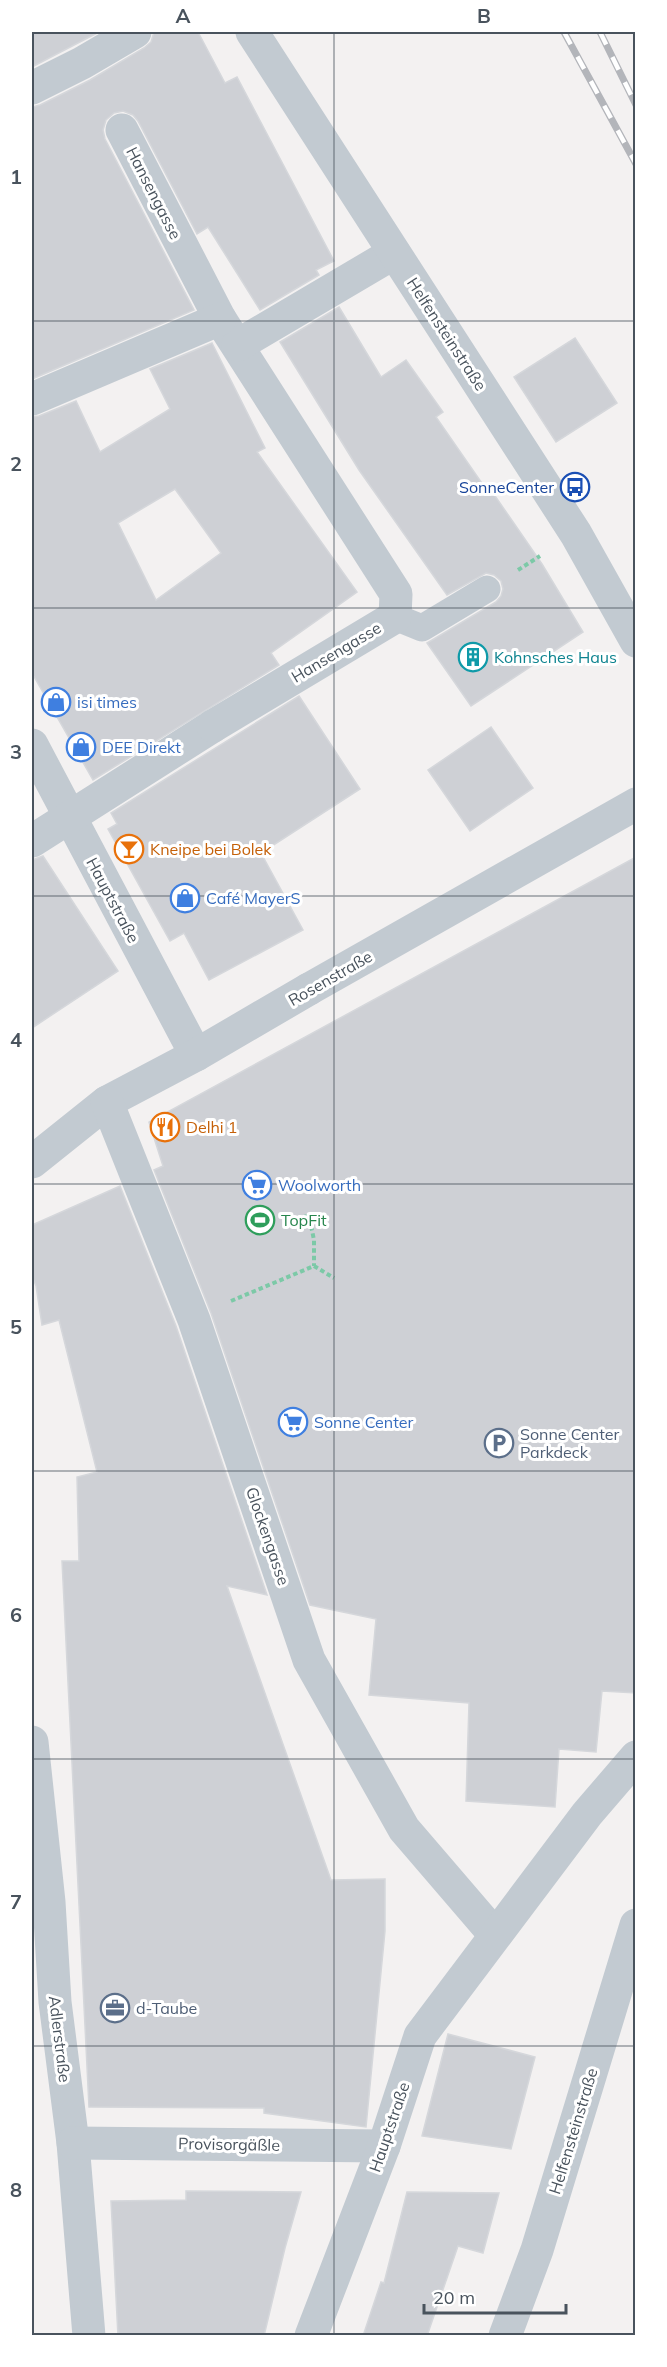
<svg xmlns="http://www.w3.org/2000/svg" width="667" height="2367" font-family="Mulish,sans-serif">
	<rect width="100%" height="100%" fill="#f3f1f1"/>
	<g fill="#ced0d5" stroke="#d5d7db" stroke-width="1.5" fill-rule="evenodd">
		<path d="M32,32H99L32,67Z"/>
		<path d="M154,32H198L225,83L237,77L334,261L316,270L319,275L260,310L208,227L197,234L138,121L133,115L123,111L114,113L106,120L103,130L105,139L194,310L32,379V107L40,105L90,80L144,48L151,42Z"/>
		<path d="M339,307L381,377L406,360L443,412L436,417L488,492L491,490L542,564L583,632L471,706L427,643L496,602L501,596L503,589L501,581L494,575L486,573L447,595L359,470L280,342Z"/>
		<path d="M575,338L617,403L556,442L514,377Z"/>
		<path d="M212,343L265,448L257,452L357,592L271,653L279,665L93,780L32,673V417L39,416L76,401L100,452L170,409L150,369ZM175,489L221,553L156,600L118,523Z"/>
		<path d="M299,696L360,789L261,853L303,930L209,980L184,933L170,941L108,829L117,824L111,813Z"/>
		<path d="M491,727L533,788L470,831L428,770Z"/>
		<path d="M43,856L118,971L32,1028V860Z"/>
		<path d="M636,857V1693L602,1691L596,1752L559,1749L555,1807L466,1801L469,1703L369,1695L376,1619L310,1605L211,1313L154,1170L163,1166L149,1122Z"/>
		<path d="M120,1186L176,1326L267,1595L227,1586L331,1880L385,1879V1931L366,2127L264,2113V2108L89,2107L62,1561H79L77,1477L97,1472L59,1320L42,1325L36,1286L32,1276V1225Z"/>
		<path d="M448,2034L535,2057L511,2149L422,2136Z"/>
		<path d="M186,2191L301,2192L285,2248L264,2336H118L111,2201L186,2200Z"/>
		<path d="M407,2192L499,2193L483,2253L458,2246L427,2336H363L381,2282L384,2283Z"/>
	</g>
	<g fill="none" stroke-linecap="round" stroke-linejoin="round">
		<g stroke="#7cc9a7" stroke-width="4" stroke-dasharray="4.5 3" stroke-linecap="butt">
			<path d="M518,570L540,556"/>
			<path d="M297,1218L309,1216L314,1240V1266"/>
			<path d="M231,1301L314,1266L334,1278"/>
		</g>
		<path stroke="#c2cad1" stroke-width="27" d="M395,617L422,628L487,589"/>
		<g stroke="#c2cad1" stroke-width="33">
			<path d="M32,745L196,1055"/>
			<path d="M32,841L213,726"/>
			<path d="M32,1162L107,1102L196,1055L309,989"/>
		</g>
		<g stroke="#c2cad1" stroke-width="33">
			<path d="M32,88L82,63L135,32"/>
			<path d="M122,130L220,319L396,594L395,617L213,726"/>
			<path d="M238,345L394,253"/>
			<path d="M32,399L220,319"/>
			<path d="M309,989L636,804"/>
			<path d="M107,1102L194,1320L309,1660L404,1829L495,1935"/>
			<path d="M32,1742L49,1902L55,2002L73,2143L89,2336"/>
			<path d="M73,2143L384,2146"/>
			<path d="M505,2336L537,2250L636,1925"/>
		</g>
		<g stroke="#c2cad1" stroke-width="33">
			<path d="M252,32L576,534L636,641"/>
			<path d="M311,2336L384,2146L420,2036L587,1814L636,1757"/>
		</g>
		<g stroke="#b3b5ba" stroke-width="7">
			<g id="rail">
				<path d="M564,32L636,164"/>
				<path d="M600,32L636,105"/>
			</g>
		</g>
		<use href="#rail" stroke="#fff" stroke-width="4.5" stroke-dasharray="14" stroke-linecap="butt"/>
	</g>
	<path fill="none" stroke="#49535d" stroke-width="1.5" stroke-opacity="0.55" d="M334,32V2336M32,321H636M32,608H636M32,896H636M32,1184H636M32,1471H636M32,1759H636M32,2046H636"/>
	<defs>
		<g id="bus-ring" transform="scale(1.5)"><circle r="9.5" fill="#fff" stroke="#1a4fb4" stroke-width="1.5"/><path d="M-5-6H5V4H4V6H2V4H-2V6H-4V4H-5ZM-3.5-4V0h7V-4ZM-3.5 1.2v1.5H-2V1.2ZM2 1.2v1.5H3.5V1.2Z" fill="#1a4fb4"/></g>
		<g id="building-ring" transform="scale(1.5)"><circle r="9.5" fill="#fff" stroke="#0f9aa8" stroke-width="1.5"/><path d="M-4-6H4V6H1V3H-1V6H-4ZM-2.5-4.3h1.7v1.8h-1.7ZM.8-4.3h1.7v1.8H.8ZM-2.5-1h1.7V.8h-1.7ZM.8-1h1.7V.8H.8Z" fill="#0f9aa8"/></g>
		<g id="shop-ring" transform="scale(1.5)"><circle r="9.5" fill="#fff" stroke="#3f7fe0" stroke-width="1.5"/><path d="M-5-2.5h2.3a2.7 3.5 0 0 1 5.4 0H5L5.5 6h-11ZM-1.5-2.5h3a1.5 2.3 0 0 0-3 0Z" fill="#3f7fe0"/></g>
		<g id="bar-ring" transform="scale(1.5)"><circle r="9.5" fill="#fff" stroke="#e8710a" stroke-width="1.5"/><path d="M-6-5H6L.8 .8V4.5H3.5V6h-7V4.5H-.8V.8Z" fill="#e8710a"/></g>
		<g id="restaurant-ring" transform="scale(1.5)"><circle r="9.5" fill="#fff" stroke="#e8710a" stroke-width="1.5"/><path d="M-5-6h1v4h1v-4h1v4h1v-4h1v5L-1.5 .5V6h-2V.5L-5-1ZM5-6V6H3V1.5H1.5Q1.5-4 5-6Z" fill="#e8710a"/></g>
		<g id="supermarket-ring" transform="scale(1.5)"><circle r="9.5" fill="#fff" stroke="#3f7fe0" stroke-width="1.5"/><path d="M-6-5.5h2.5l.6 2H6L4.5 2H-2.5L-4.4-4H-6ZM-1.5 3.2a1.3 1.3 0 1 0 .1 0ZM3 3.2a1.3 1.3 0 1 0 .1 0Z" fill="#3f7fe0"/></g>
		<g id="stadium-ring" transform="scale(1.5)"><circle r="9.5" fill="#fff" stroke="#2e9e5b" stroke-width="1.5"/><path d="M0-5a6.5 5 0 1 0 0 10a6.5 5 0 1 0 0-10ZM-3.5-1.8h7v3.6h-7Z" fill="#2e9e5b"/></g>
		<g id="parking-ring" transform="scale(1.5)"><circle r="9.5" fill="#fff" stroke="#5c6f8a" stroke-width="1.5"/><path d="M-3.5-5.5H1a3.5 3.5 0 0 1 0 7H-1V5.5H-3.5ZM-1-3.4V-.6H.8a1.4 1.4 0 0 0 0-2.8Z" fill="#5c6f8a"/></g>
		<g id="office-ring" transform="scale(1.5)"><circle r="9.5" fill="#fff" stroke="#5c6f8a" stroke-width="1.5"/><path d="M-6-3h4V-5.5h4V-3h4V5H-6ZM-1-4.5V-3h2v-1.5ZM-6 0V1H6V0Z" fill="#5c6f8a"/></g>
	</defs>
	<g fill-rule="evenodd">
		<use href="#bus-ring" x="575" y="487"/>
		<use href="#building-ring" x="473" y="657"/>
		<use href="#shop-ring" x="56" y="702"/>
		<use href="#shop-ring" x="81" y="747"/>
		<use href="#bar-ring" x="129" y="849"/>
		<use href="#shop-ring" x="185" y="898"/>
		<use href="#restaurant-ring" x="165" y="1127"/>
		<use href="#supermarket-ring" x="257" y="1185"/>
		<use href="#stadium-ring" x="260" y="1220"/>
		<use href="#supermarket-ring" x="293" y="1422"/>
		<use href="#parking-ring" x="499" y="1443"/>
		<use href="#office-ring" x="115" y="2008"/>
	</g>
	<g text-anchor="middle" stroke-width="6" stroke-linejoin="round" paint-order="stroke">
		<g font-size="16" fill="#49535d" stroke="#fff">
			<text transform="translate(154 193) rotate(63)" y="6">Hansengasse</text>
			<text transform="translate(447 334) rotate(57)" y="6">Helfensteinstraße</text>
			<text transform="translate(336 652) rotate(-31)" y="6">Hansengasse</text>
			<text transform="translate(113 900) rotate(62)" y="6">Hauptstraße</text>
			<text transform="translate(330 978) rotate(-30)" y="6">Rosenstraße</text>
			<text transform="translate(268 1536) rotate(71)" y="6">Glockengasse</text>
			<text transform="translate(60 2039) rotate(83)" y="6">Adlerstraße</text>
			<text transform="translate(389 2127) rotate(-71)" y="6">Hauptstraße</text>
			<text transform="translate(573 2131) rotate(-73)" y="6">Helfensteinstraße</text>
			<text transform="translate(229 2144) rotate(1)" y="6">Provisorgäßle</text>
		</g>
		<g font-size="16" fill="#164399" stroke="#fff" text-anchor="end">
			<text x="554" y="493">SonneCenter</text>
		</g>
		<g font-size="16" fill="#0d838f" stroke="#fff" text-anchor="start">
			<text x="494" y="663">Kohnsches Haus</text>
		</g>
		<g font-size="16" fill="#366cbe" stroke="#fff" text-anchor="start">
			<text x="77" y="708">isi times</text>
			<text x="102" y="753">DEE Direkt</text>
			<text x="206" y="904">Café MayerS</text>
			<text x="278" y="1191">Woolworth</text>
			<text x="314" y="1428">Sonne Center</text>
		</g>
		<g font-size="16" fill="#c56008" stroke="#fff" text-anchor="start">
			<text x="150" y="855">Kneipe bei Bolek</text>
			<text x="186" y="1133">Delhi 1</text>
		</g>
		<g font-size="16" fill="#27864d" stroke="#fff" text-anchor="start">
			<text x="281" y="1226">TopFit</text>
		</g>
		<g font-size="16" fill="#4e5e75" stroke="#fff" text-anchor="start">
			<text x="520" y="1440">Sonne Center<tspan x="520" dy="18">Parkdeck</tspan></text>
			<text x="136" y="2014">d-Taube</text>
		</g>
	</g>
	<rect width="667" height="2367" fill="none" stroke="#ffffff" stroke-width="66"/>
	<path d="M424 2304v9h142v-9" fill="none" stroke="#49535d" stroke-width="3"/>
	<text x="433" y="2304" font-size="18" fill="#49535d" stroke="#ffffff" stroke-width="4.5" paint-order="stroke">20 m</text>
	<rect x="33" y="33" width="601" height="2301" fill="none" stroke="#49535d" stroke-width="2"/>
	<g font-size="20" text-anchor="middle" font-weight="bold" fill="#49535d">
		<text x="183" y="23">A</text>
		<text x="484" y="23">B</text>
		<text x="16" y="184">1</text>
		<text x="16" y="471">2</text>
		<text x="16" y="759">3</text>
		<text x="16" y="1047">4</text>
		<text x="16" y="1334">5</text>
		<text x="16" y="1622">6</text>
		<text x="16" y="1909">7</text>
		<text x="16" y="2197">8</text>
	</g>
</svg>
